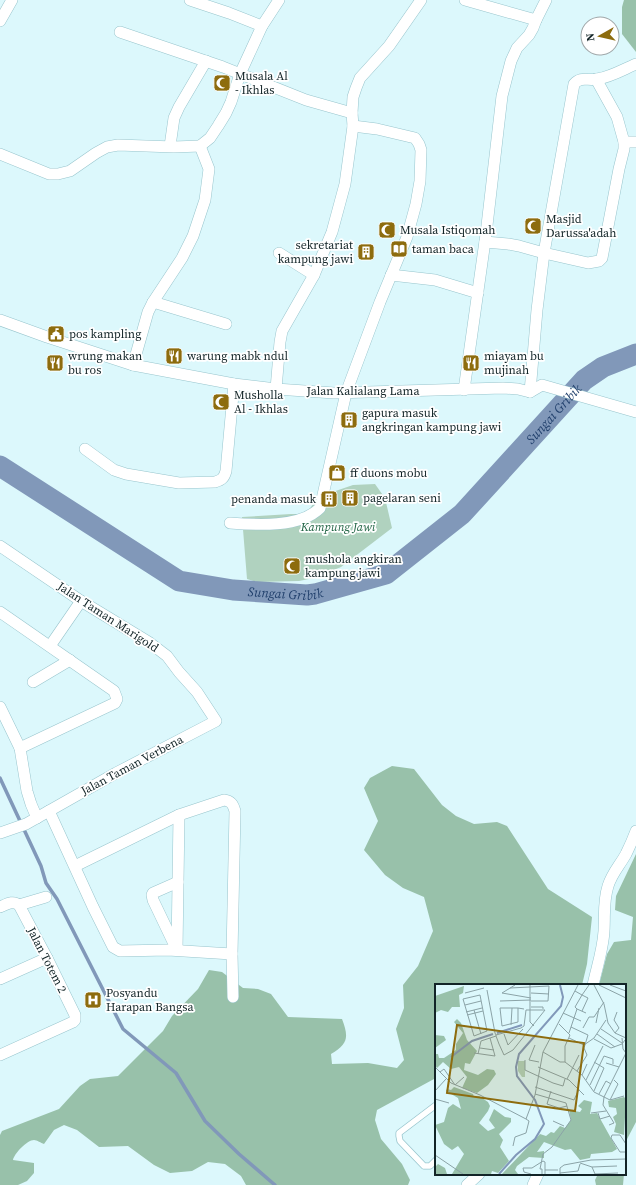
<svg xmlns="http://www.w3.org/2000/svg" width="636" height="1185" font-family="'Source Serif 4',serif">
	<rect width="100%" height="100%" fill="#dcf8fc"/>
	<path fill="#b0d2bf" d="M375,484L385,498L392,528L341,567L314,578L299,581L257,582L247,579L242,517L291,514H306L318,497L353,485Z"/>
	<g fill="#98c1aa">
		<path d="M624,0H636V52L622,34V7Z"/>
		<path d="M392,766L414,769L442,805L456,816L474,824L497,822L507,826L548,889L592,917L587,964L582,985H436V1077L434,1079L377,1110L375,1120L381,1139L402,1164L410,1180L408,1185H246L241,1176L225,1164L208,1162L192,1171L170,1173L154,1165L128,1146L99,1147L77,1130L64,1125L54,1130L44,1144C41,1143 37,1140 34,1140C27,1140 14,1154 13,1160L34,1163V1173L27,1181L18,1185H0V1135L2,1131L59,1109L80,1086L90,1079L118,1076L163,1031L172,1016L198,989L209,970L222,972L243,988L258,989L271,994L288,1017L342,1019C349,1037 348,1044 331,1054L332,1064L368,1063L397,1068L404,1060L396,1029L404,1008L403,985L418,966L433,931L424,897L403,888L385,875L364,850L378,821L364,788L370,778Z"/>
		<path d="M636,854V1122L625,1143V985H599L607,954L614,942L631,940L633,917L615,910L616,896Z"/>
		<path d="M598,1174H624L623,1185H596L595,1180Z"/>
	</g>
	<g fill="none" stroke-linecap="round" stroke-linejoin="round">
		<path stroke="#8198b9" stroke-width="3.5" d="M0,778L41,866L46,883L57,899L123,1029L176,1073L205,1121L239,1154L275,1185"/>
		<path stroke="#8198b9" stroke-width="21" id="s1" d="M0,466L179,581L233,590L307,595L315,594L386,574L462,514L584,380L603,367L636,354"/>
		<g stroke="#98c5cd" stroke-width="7">
			<path id="lane" d="M436,1105L399,1133V1136L400,1141L424,1166H430L436,1160"/>
		</g>
		<g stroke="#98c5cd" stroke-width="12">
			<g id="street">
				<path d="M190,0L229,13L262,26"/>
				<path d="M536,20L546,0"/>
				<path d="M0,21L12,0"/>
				<path d="M120,32L223,67L306,100L352,113"/>
				<path d="M624,142H636"/>
				<path d="M170,146L174,118L179,107L206,61"/>
				<path d="M200,146L210,138L218,126L226,113L231,102L240,74L262,26L279,0"/>
				<path d="M0,154L49,174H58L70,171L96,153L107,147L118,145L174,147L200,146"/>
				<path d="M485,242L508,244L519,246L544,253L588,263L599,261L602,258L619,169L624,149V142L617,117L596,79"/>
				<path d="M279,253L314,275"/>
				<path d="M391,275L435,280L478,293"/>
				<path d="M153,302L226,324"/>
				<path d="M0,320L47,337L133,365L234,384L276,389L334,393L503,388L518,389L530,392L542,385L636,412"/>
				<path d="M133,365L148,312L153,302L182,258L193,236L205,200L209,169L200,146"/>
				<path d="M276,389L280,342L282,331L314,275L332,232L345,184L353,126L352,113L353,97L356,88L360,78L389,46L421,0"/>
				<path d="M464,390L486,234L502,96L511,61L517,48L529,35L533,28L536,20L465,0"/>
				<path d="M530,392L537,310L544,253L574,84C581,76 588,81 597,79C611,77 624,69 636,64"/>
				<path d="M85,449L114,470L126,474L179,483L215,482C222,480 224,478 226,471L234,384"/>
				<path d="M230,523C256,525 300,528 320,508L346,393L380,302L407,237L416,204L420,181L421,150L419,144L415,138L377,129L353,126"/>
				<path d="M0,546L81,601L150,643L167,656L179,672L197,692L216,721L116,773L26,824L0,833"/>
				<path d="M0,612L114,691L117,699L115,703L20,748"/>
				<path d="M50,646L81,601"/>
				<path d="M33,682L70,660"/>
				<path d="M0,707L20,748L27,791L31,804L37,818"/>
				<path d="M49,811L93,907L113,947L120,951L168,950L232,954"/>
				<path d="M75,866L179,815L224,800C231,801 233,804 235,811L232,954L233,997"/>
				<path d="M19,905L46,897"/>
				<path d="M0,907C7,904 13,900 19,905L47,958L75,1015V1020L73,1022L0,1055"/>
				<path d="M176,948L153,900L152,895L153,893L178,882"/>
				<path d="M177,950L179,815"/>
				<path d="M0,979L47,958"/>
				<path d="M593,985C597,967 603,949 604,931C605,914 603,902 608,886C612,873 620,865 626,854C630,846 633,839 636,831"/>
				<path d="M467,1185L479,1174"/>
				<path d="M533,1185L538,1174"/>
			</g>
		</g>
		<use href="#lane" stroke="#fff" stroke-width="5.5"/>
		<use href="#street" stroke="#fff" stroke-width="11"/>
	</g>
	<defs>
		<g id="mosque-square" transform="scale(0.9)"><rect x="-9" y="-9" width="18" height="18" rx="4" fill="#8d6c0e" stroke="#fff"/><path d="M3.5-4.9A6 6 0 1 0 3.5 4.9A5 5 0 1 1 3.5-4.9Z" fill="#fff"/></g>
		<g id="library-square" transform="scale(0.9)"><rect x="-9" y="-9" width="18" height="18" rx="4" fill="#8d6c0e" stroke="#fff"/><path d="M-6-4Q-3-5.5-.7-3.5V5Q-3 3-6 4ZM6-4Q3-5.5 .7-3.5V5Q3 3 6 4Z" fill="#fff"/></g>
		<g id="building-square" transform="scale(0.9)"><rect x="-9" y="-9" width="18" height="18" rx="4" fill="#8d6c0e" stroke="#fff"/><path d="M-4-6H4V6H1V3H-1V6H-4ZM-2.5-4.3h1.7v1.8h-1.7ZM.8-4.3h1.7v1.8H.8ZM-2.5-1h1.7V.8h-1.7ZM.8-1h1.7V.8H.8Z" fill="#fff"/></g>
		<g id="civic-square" transform="scale(0.9)"><rect x="-9" y="-9" width="18" height="18" rx="4" fill="#8d6c0e" stroke="#fff"/><path d="M-.6-6.5H3V-4.5H.6V-3L4-1V1h2V6H-6V1h2V-1L-.6-3ZM-1.2 2.5V6h2.4V2.5Z" fill="#fff"/></g>
		<g id="restaurant-square" transform="scale(0.9)"><rect x="-9" y="-9" width="18" height="18" rx="4" fill="#8d6c0e" stroke="#fff"/><path d="M-5-6h1v4h1v-4h1v4h1v-4h1v5L-1.5 .5V6h-2V.5L-5-1ZM5-6V6H3V1.5H1.5Q1.5-4 5-6Z" fill="#fff"/></g>
		<g id="shop-square" transform="scale(0.9)"><rect x="-9" y="-9" width="18" height="18" rx="4" fill="#8d6c0e" stroke="#fff"/><path d="M-5-2.5h2.3a2.7 3.5 0 0 1 5.4 0H5L5.5 6h-11ZM-1.5-2.5h3a1.5 2.3 0 0 0-3 0Z" fill="#fff"/></g>
		<g id="hospital-square" transform="scale(0.9)"><rect x="-9" y="-9" width="18" height="18" rx="4" fill="#8d6c0e" stroke="#fff"/><path d="M-5-5h3v3.5h4V-5h3V5h-3V1.5h-4V5h-3Z" fill="#fff"/></g>
	</defs>
	<g fill-rule="evenodd">
		<use href="#mosque-square" x="222" y="83"/>
		<use href="#mosque-square" x="533" y="226"/>
		<use href="#mosque-square" x="387" y="230"/>
		<use href="#library-square" x="399" y="249"/>
		<use href="#building-square" x="366" y="252"/>
		<use href="#civic-square" x="56" y="334"/>
		<use href="#restaurant-square" x="174" y="356"/>
		<use href="#restaurant-square" x="55" y="363"/>
		<use href="#restaurant-square" x="471" y="363"/>
		<use href="#mosque-square" x="221" y="402"/>
		<use href="#building-square" x="349" y="420"/>
		<use href="#shop-square" x="337" y="473"/>
		<use href="#building-square" x="350" y="498"/>
		<use href="#building-square" x="329" y="499"/>
		<use href="#mosque-square" x="292" y="566"/>
		<use href="#hospital-square" x="93" y="1000"/>
	</g>
	<g text-anchor="middle" stroke-width="3.5" stroke-linejoin="round" paint-order="stroke">
		<g font-size="12" fill="#122427" stroke="#fff" text-anchor="start">
			<text x="235" y="80">Musala Al<tspan x="235" dy="14">- Ikhlas</tspan></text>
			<text x="546" y="223">Masjid<tspan x="546" dy="14">Darussa'adah</tspan></text>
			<text x="400" y="234">Musala Istiqomah</text>
			<text x="353" y="249" text-anchor="end">sekretariat<tspan x="353" dy="14">kampung jawi</tspan></text>
			<text x="412" y="253">taman baca</text>
			<text x="69" y="338">pos kampling</text>
			<text x="68" y="360">wrung makan<tspan x="68" dy="14">bu ros</tspan></text>
			<text x="187" y="360">warung mabk ndul</text>
			<text x="484" y="360">miayam bu<tspan x="484" dy="14">mujinah</tspan></text>
			<text x="234" y="399">Musholla<tspan x="234" dy="14">Al - Ikhlas</tspan></text>
			<text x="362" y="417">gapura masuk<tspan x="362" dy="14">angkringan kampung jawi</tspan></text>
			<text x="350" y="477">ff duons mobu</text>
			<text x="363" y="502">pagelaran seni</text>
			<text x="316" y="503" text-anchor="end">penanda masuk</text>
			<text x="305" y="563">mushola angkiran<tspan x="305" dy="14">kampung jawi</tspan></text>
			<text x="106" y="997">Posyandu<tspan x="106" dy="14">Harapan Bangsa</tspan></text>
		</g>
		<g font-size="12" fill="#122427" stroke="#fff">
			<text x="363" y="395">Jalan Kalialang Lama</text>
			<text transform="translate(108 617) rotate(33)" y="4">Jalan Taman Marigold</text>
			<text transform="translate(132 765) rotate(-28)" y="4">Jalan Taman Verbena</text>
			<text transform="translate(47 960) rotate(63)" y="4">Jalan Totem 2</text>
		</g>
		<g font-size="12" font-style="italic" fill="#206444" stroke="#fff">
			<text x="338" y="531">Kampung Jawi</text>
		</g>
		<g font-size="13" font-style="italic" fill="#22416d" stroke="#fff">
			<text dy="5" stroke="none"><textPath href="#s1" startOffset="656">Sungai Gribik</textPath></text>
			<text dy="5" stroke="none"><textPath href="#s1" startOffset="320">Sungai Gribik</textPath></text>
		</g>
	</g>
	<g transform="translate(435 984)">
		<rect width="191" height="191" fill="#dcf8fc"/>
		<path d="M83,77H90V93H87L83,87Z" fill="#b0d2bf"/>
		<path d="M29,2L28,9L24,11L25,23H17L13,28L6,26L0,29V12ZM22,35L26,39L32,56L42,67L35,80L30,79L29,86L43,91L52,85L59,86L61,90L53,101L42,109L27,104L32,93L24,83L16,85L8,78L2,84L0,81V70H3L4,74H9L21,66V60L28,49L19,38ZM0,51L9,52L11,56L0,64ZM19,103L38,110L39,113L44,112L53,118L55,122L53,127L44,139L53,147L60,144L54,136L59,125L70,133L76,134V138L64,150L68,156L65,163L74,177L63,189L57,187L56,190H17L29,170L23,162L17,166L9,160L0,141L9,138L13,124L18,120L26,125L23,114L11,107L12,105L16,106ZM189,113L191,115L189,151L179,148L181,140L178,133L182,130L181,124L174,123L173,117ZM149,116L157,118L155,130L162,129L182,165L177,168L156,170L155,174L145,176L136,165L130,166L109,158L102,168L109,167V174L94,173L82,182L80,186L83,190H67L105,150L111,152L116,148L119,149L125,142L130,144L136,136L134,126L145,128L147,125L143,122ZM3,180L10,184L12,190H0V183Z" fill="#98c1aa"/>
		<path fill="none" stroke="#8198b9" stroke-width="2" d="M62,49L87,41M16,73L37,57L58,50M64,190L81,171L100,155L109,140L100,116L82,92L81,83L84,70L126,22L128,13L125,1"/>
		<path fill="none" stroke="#8ba3a7" stroke-width="1" d="M95,1V38L99,42M159,1L169,20L173,39L180,49L191,54M164,1L191,14M175,1L191,7M75,4L114,2L113,17H96M52,6L60,49L61,51V52L64,60L69,71L78,66L110,26H91L89,42L86,44L61,51M140,7L147,11L140,23L142,25M30,9L49,4M67,9L96,14M67,9L80,1M96,9L114,10M45,11L52,47L39,52L28,15ZM65,17L96,16M30,21L46,17M96,23H108V25M83,24V38L67,42L65,24H83L89,25M39,26L46,50M147,27L153,14L147,11L154,1M31,28L47,24M128,29L146,37M32,31L48,27M161,39L164,24M124,40L135,51L130,62V78M76,41L77,24M136,43L153,51L149,64L152,71L142,87M148,44L154,33H159L169,18M166,45L187,59M134,49L142,25L151,29M180,49L184,44L179,36L182,28M69,50L73,61L88,45M162,50L180,63M134,54L149,61M187,54L188,65L191,69M159,55L176,64L187,60L190,56M100,61L94,76L104,78M149,61L159,54L171,36M45,64L59,66M108,68L125,78H130M39,69L60,72L55,54M43,70L46,57L61,52M90,76V86L118,99L128,102L130,95M130,78L147,91L159,108L175,116L183,100L179,96M171,79L184,83M0,83L16,99L45,111L91,135L100,111L108,68L143,1M103,83L134,96L149,111M5,88L9,85L20,101M147,91L152,80M132,95L144,71M151,96L168,62M20,101L29,93M155,101L169,72L178,75V80M100,103L139,116L144,105M0,107L11,95M116,107L112,120L124,124L132,122M159,107L169,84L159,78M100,110L131,119L136,136L117,163L108,170L105,185H107V190M164,110L171,97L176,100M0,115L14,119M175,116L189,112M156,129L171,127M163,129L165,135L175,132M118,137L129,142M174,141L179,139L168,121L169,113L191,69M191,160L185,151H177L176,154L185,168H191M78,162L80,153L91,149L94,137L91,135M0,171L28,190M145,179L157,183L182,182M157,183L160,190L183,189M110,186H123M125,189L143,187L145,180M96,190L89,188L88,184H97L108,177L110,178V190M125,190V184L129,181L156,176L191,175"/>
		<path fill="#8d6c0e" fill-opacity="0.15" stroke="#8d6c0e" stroke-width="2" d="M22,41L149,59L140,127L12,109Z"/>
		<rect width="191" height="191" fill="none" stroke="#122427" stroke-width="2"/>
	</g>
	<g transform="translate(600 36) rotate(262)"><circle r="19" fill="#ffffff" stroke="#a0a7a9"/>
	<path d="M0-3L7 15L0 10L-7 15Z" fill="#8d6c0e"/>
	<text y="-6" font-size="11" font-weight="bold" text-anchor="middle" fill="#122427">N</text>
	</g>
</svg>
